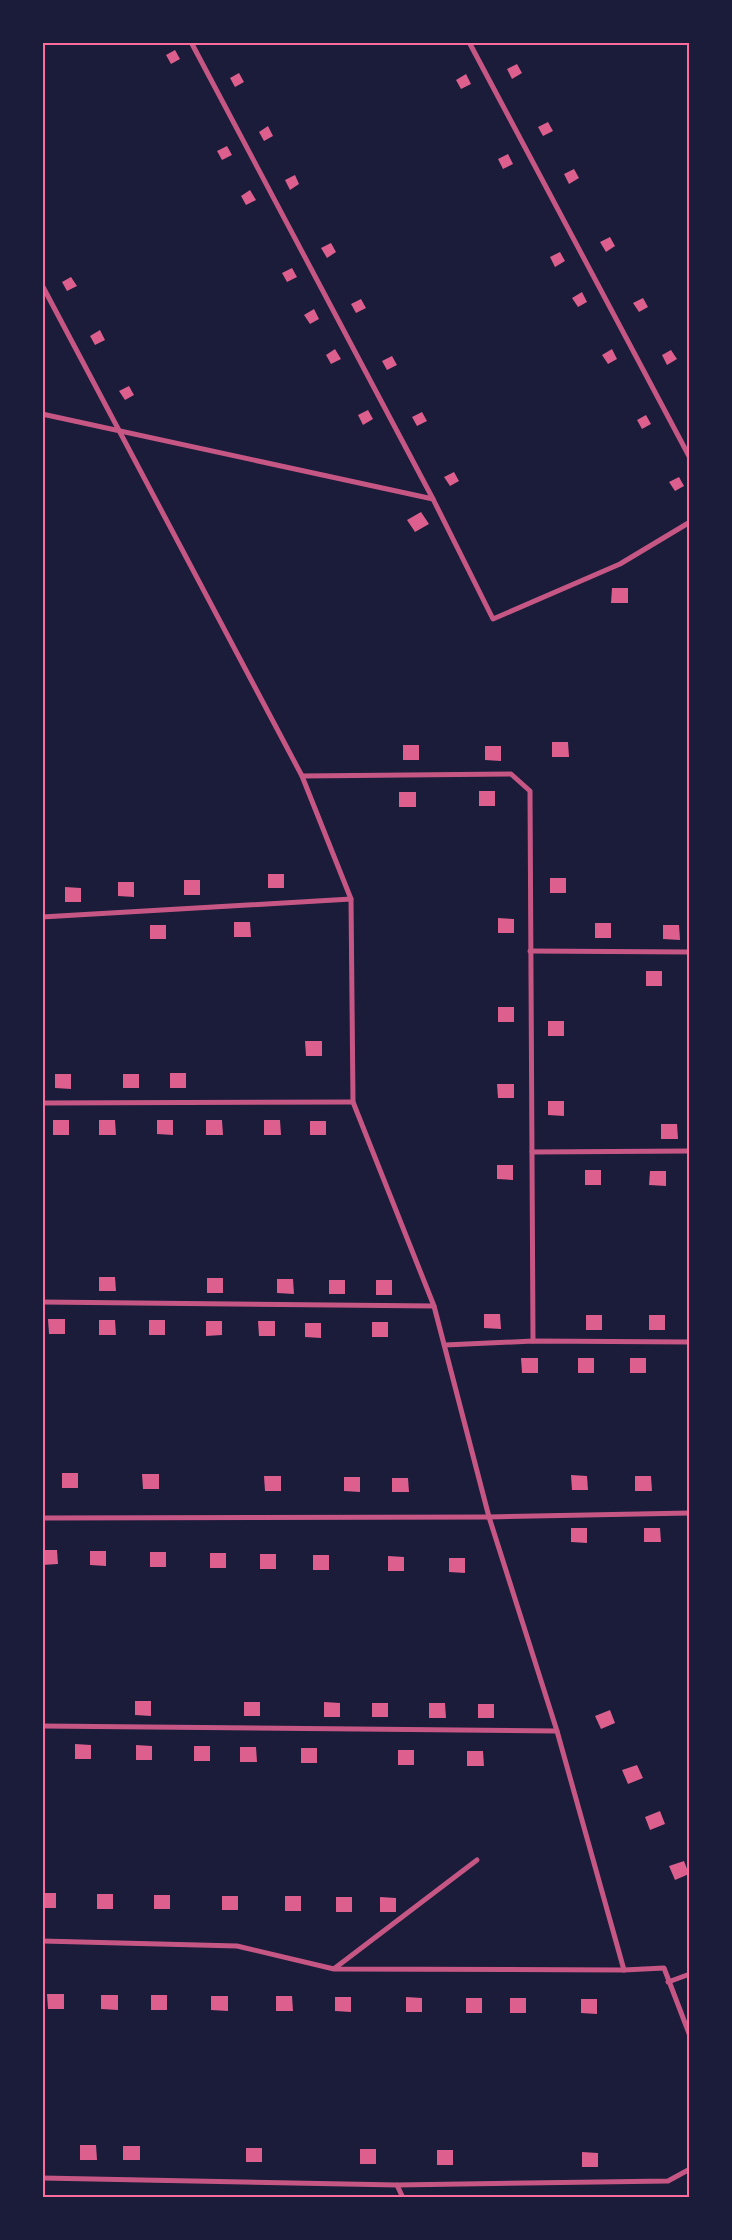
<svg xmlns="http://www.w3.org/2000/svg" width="732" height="2240" font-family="'PT Sans Narrow',sans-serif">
	<rect width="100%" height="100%" fill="#1b1b3a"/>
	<g fill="#dd5f8e">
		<path d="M175,50L180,59L171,64L166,55Z"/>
		<path d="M517,64L522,73L512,79L507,69Z"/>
		<path d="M239,73L244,82L235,87L230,78Z"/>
		<path d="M466,74L471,84L461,89L456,80Z"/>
		<path d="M548,122L553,131L543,136L538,127Z"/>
		<path d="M268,126L273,136L264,141L259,132Z"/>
		<path d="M227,146L232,155L222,160L217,151Z"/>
		<path d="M508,154L513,164L503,169L498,159Z"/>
		<path d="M574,169L579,178L569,184L564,174Z"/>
		<path d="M295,175L299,184L290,190L285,180Z"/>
		<path d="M250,190L256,200L246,205L241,196Z"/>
		<path d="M610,237L615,246L606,252L600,242Z"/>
		<path d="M331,243L336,252L327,258L321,248Z"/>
		<path d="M560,252L565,261L555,267L550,257Z"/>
		<path d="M292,268L297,277L287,282L282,273Z"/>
		<path d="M71,277L77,286L67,291L62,282Z"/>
		<path d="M582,292L587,302L578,307L572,298Z"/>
		<path d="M643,298L648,307L639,312L633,303Z"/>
		<path d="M361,299L366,308L356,313L351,304Z"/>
		<path d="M314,309L319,319L310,324L304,315Z"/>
		<path d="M100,330L105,340L95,345L90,336Z"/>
		<path d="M335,349L341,359L331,364L326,355Z"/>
		<path d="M612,349L617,359L608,364L602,355Z"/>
		<path d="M671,350L677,359L667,365L662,355Z"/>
		<path d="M392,356L397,365L387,370L382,361Z"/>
		<path d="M129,386L134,395L125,400L119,391Z"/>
		<path d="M368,410L373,419L363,425L358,415Z"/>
		<path d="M422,412L427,421L417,426L412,417Z"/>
		<path d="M646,415L651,424L642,429L637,420Z"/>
		<path d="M454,472L459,481L450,486L444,477Z"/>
		<path d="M679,477L684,486L675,491L669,482Z"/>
		<path d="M421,512L429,524L415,532L407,520Z"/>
		<path d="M612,588H628V603H611Z"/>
		<path d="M552,742H568L569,757H552Z"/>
		<rect x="403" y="745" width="16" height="15"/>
		<path d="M485,746H501V761L485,760Z"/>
		<rect x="479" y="791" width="16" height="15"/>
		<rect x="399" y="792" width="17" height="15"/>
		<rect x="268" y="874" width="16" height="14"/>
		<rect x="550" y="878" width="16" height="15"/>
		<rect x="184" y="880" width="16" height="15"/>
		<path d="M118,882H134V897L118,896Z"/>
		<path d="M65,887L81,888V902H65Z"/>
		<path d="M498,918L514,919V933H498Z"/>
		<path d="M234,922H250L251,937H234Z"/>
		<rect x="595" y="923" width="16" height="15"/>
		<rect x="150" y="925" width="16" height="14"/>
		<path d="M663,925H679L680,940L663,939Z"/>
		<rect x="646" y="971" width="16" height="15"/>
		<rect x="498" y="1007" width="16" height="15"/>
		<rect x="548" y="1021" width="16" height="15"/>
		<path d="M305,1041H322V1056H306Z"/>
		<rect x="170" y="1073" width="16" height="15"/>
		<path d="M55,1074H71V1089L55,1088Z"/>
		<rect x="123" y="1074" width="16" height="14"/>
		<path d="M497,1084H514V1098H498Z"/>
		<path d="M548,1101H564V1116L548,1115Z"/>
		<rect x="53" y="1120" width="16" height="15"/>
		<path d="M99,1120H115L116,1135H99Z"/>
		<path d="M157,1120H173V1135L157,1134Z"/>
		<path d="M206,1120H222L223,1135H206Z"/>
		<path d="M264,1120H280L281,1135H264Z"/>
		<rect x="310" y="1121" width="16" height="14"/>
		<path d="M661,1124H677L678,1139H661Z"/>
		<path d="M497,1165H513V1180L497,1179Z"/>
		<rect x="585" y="1170" width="16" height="15"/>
		<path d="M650,1171H666V1186L649,1185Z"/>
		<path d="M99,1277H115L116,1291H99Z"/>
		<rect x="207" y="1278" width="16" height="15"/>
		<path d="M277,1279H293L294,1294L277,1293Z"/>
		<rect x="329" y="1280" width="16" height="14"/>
		<rect x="376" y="1280" width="16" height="15"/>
		<path d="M484,1314H500L501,1329L484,1328Z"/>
		<rect x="586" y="1315" width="16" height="15"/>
		<rect x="649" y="1315" width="16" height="15"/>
		<path d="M48,1319H65V1334H49Z"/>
		<path d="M99,1320H115L116,1335H99Z"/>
		<rect x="149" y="1320" width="16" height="15"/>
		<path d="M206,1321H222V1335L206,1336Z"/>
		<path d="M258,1321H275V1336H259Z"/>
		<rect x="372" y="1322" width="16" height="15"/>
		<path d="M305,1323H321V1338L305,1337Z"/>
		<path d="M521,1358H538V1373H522Z"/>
		<rect x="578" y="1358" width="16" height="15"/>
		<rect x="630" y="1358" width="16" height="15"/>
		<rect x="62" y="1473" width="16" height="15"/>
		<path d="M142,1474H159V1489H143Z"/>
		<path d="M571,1475L587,1476L588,1490H572Z"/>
		<path d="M264,1476H281V1491H265Z"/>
		<path d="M635,1476H651L652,1491H635Z"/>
		<path d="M344,1477H360V1492L344,1491Z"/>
		<path d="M392,1478H408L409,1492H392Z"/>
		<path d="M571,1528H587V1543L571,1542Z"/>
		<path d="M644,1528H660L661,1542H644Z"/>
		<path d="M42,1550H57L58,1564L42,1565Z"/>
		<path d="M90,1551H106V1566L90,1565Z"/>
		<rect x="150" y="1552" width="16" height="15"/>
		<rect x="210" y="1553" width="16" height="15"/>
		<rect x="260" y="1554" width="16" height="15"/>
		<rect x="313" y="1555" width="16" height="15"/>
		<path d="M388,1556L404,1557V1571H388Z"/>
		<path d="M449,1558H465V1573L449,1572Z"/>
		<path d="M135,1701H151V1716L135,1715Z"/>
		<rect x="244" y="1702" width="16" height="14"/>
		<path d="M324,1702L340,1703V1717H324Z"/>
		<rect x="372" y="1703" width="16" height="14"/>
		<path d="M429,1703H445L446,1718H429Z"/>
		<rect x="478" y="1704" width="16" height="14"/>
		<path d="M610,1710L615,1723L601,1729L595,1716Z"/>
		<path d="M75,1744L91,1745V1759H75Z"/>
		<path d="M136,1745L152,1746V1760H136Z"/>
		<rect x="194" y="1746" width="16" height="15"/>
		<path d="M240,1747H256L257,1762H240Z"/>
		<rect x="301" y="1748" width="16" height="15"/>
		<rect x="398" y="1750" width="16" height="15"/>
		<path d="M467,1751H483L484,1766H467Z"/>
		<path d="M637,1765L643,1778L628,1784L622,1770Z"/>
		<path d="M660,1811L665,1824L650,1830L645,1817Z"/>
		<path d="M684,1861L689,1874L675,1880L669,1866Z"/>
		<rect x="42" y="1893" width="14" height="15"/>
		<rect x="97" y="1894" width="16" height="15"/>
		<rect x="154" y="1895" width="16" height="14"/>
		<rect x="222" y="1896" width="16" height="14"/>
		<rect x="285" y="1896" width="16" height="15"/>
		<rect x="336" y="1897" width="16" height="15"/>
		<path d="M380,1897L396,1898V1912H380Z"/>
		<path d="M47,1994H64V2009H48Z"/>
		<path d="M101,1995H118V2010L101,2009Z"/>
		<rect x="151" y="1995" width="16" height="15"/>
		<path d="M211,1996H228V2011L211,2010Z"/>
		<path d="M276,1996H292L293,2011H276Z"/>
		<path d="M335,1997H351V2012L335,2011Z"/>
		<path d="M406,1997L422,1998V2012H406Z"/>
		<rect x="466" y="1998" width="16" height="15"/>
		<rect x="510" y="1998" width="16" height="15"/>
		<path d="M581,1999H597V2014L581,2013Z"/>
		<path d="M80,2145H96L97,2160H80Z"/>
		<rect x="123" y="2146" width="17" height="14"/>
		<rect x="246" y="2148" width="16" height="14"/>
		<rect x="360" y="2149" width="16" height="15"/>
		<rect x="437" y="2150" width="16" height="15"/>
		<path d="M582,2152L598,2153V2167H582Z"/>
	</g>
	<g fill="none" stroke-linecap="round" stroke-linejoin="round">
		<g stroke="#c65784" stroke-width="5">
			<path d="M191,42L433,499L493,619L620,564L690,522"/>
			<path d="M469,42L690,458"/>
			<path d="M42,285L302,776L351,899L353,1102L434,1306L489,1517L557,1731L624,1970"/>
			<path d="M42,414L433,499"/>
			<path d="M302,776L511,774L530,791L533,1341"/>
			<path d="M42,917L351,899"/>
			<path d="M530,951L690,952"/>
			<path d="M42,1103L353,1102"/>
			<path d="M532,1152L690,1151"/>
			<path d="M42,1302L434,1306"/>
			<path d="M445,1345L533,1341L690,1342"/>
			<path d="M42,1518L489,1517L690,1513"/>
			<path d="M42,1726L557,1731"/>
			<path d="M42,1941L237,1946L334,1969L624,1970L664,1968L690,2036"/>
			<path d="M335,1968L477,1860"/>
			<path d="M668,1982L690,1974"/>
			<path d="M42,2178L397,2185L403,2198"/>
			<path d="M397,2185L668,2181L690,2169"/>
		</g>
	</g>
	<rect width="732" height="2240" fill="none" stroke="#1b1b3a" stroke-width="88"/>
	<rect x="44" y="44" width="644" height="2152" fill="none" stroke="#ff6b9d" stroke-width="2"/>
</svg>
